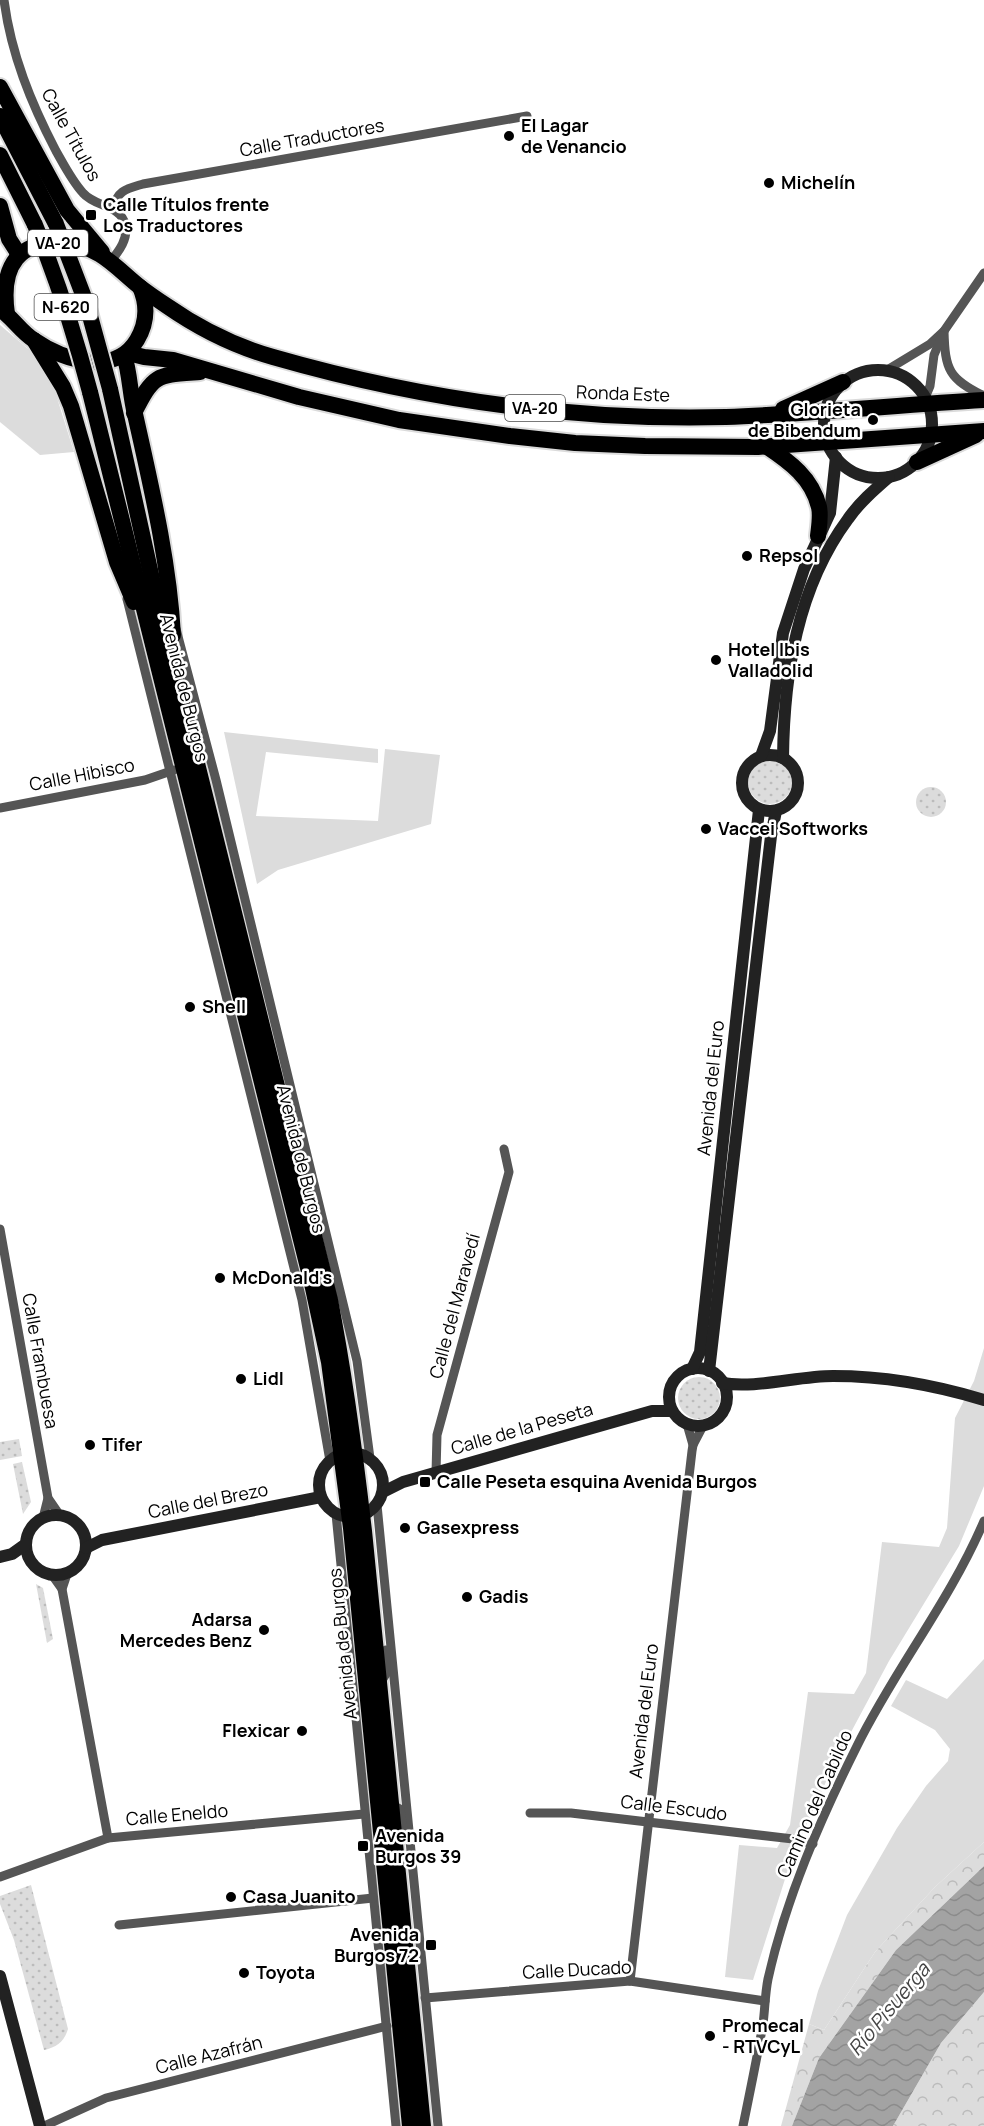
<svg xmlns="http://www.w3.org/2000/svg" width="984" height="2126" font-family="Manrope,sans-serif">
	<defs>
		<pattern id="grass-dots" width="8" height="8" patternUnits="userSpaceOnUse" patternTransform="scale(1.5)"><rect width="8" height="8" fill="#dcdcdc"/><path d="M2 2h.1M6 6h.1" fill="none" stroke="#bbb" stroke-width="1.8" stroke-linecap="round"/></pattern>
		<pattern id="forest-crowns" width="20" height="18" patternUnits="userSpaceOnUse" patternTransform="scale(1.5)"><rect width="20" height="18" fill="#dcdcdc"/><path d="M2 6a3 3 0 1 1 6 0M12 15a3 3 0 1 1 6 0" fill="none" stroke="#bbb"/></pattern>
		<pattern id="water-waves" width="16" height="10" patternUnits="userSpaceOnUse" patternTransform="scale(1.5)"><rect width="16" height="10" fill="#a3a3a3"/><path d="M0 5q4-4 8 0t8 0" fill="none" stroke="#8b8b8b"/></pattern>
	</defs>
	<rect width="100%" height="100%" fill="#fff"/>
	<g fill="url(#grass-dots)">
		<circle cx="770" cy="782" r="22"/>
		<circle cx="931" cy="802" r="15"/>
		<circle cx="699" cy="1398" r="21"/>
		<path d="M19,1439L22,1456L0,1460V1442Z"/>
		<path d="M22,1462L31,1502L23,1514L13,1464Z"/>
		<path d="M36,1584L43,1588L53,1639L47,1643Z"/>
		<path d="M31,1885L68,2029C64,2042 57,2047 44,2050L14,1940L0,1904V1896Z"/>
	</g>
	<g fill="url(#forest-crowns)">
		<path d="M984,1842V1866L896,1950L819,2058L792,2126H781L809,2024L824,2030L875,1952L935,1887Z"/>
		<path d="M984,1992V2126H893L941,2043Z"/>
	</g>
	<g fill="#dcdcdc">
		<path d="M0,325L34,354L53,385L74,452L40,455L0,422Z"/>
		<path d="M224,732L378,749V763L266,752L256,816L378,821L385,749L440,755L431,824L278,870L257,884Z"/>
		<path d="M984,1348V1486L959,1546L889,1661L834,1764L792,1857L753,1980L725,1977L739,1845L777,1848L790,1825L808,1692L854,1694L866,1673L882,1542L939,1547L947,1528L955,1418L974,1381Z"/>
		<path d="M984,1659V1842L935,1887L875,1952L824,2030L809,2024L818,1991L847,1915L897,1828L926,1786L948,1761L950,1749L935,1730L891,1706L906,1680L947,1699Z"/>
	</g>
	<path fill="url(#water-waves)" d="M984,1866V1992L941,2043L893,2126H792L819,2058L896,1950Z"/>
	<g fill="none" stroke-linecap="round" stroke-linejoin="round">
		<g stroke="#dbdbdb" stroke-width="20">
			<g id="highway">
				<path d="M0,87L67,210L102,252"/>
				<path d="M0,116L56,224"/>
				<path d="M0,155L35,225"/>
				<path d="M0,206L9,239L18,253"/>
				<path d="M0,309C13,318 21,332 34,340C63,360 115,377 137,340C147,323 148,305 140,287"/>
				<path d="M7,314C0,265 19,238 68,244C101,247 116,268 140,287C149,294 158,300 167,306C200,329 234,346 273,357C419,399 573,421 726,417C812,414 898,405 984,400"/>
				<path d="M34,340L63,387L71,406L117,562L134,602"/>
				<path d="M128,353L144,357L173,360L299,397L399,420L510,436L575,443L645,446L758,447L984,431"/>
				<path d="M124,355C130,373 130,395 135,414C151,486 169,561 173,635"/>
				<path d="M110,389L158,606L330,1300C345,1377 355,1453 364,1531L423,2126"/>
				<path d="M90,392L313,1288L329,1362L351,1528L410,2126"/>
				<path d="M783,409L843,382"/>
				<path d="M134,413C154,373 157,375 200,372"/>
				<path d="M766,446C790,462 812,478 819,507C821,516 819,527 818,536"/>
				<path d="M917,462L976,435"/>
			</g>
		</g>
		<g stroke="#555" stroke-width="9">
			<path d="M4,0C11,54 31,103 56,151C64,165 72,181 83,193C95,207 120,205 125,224C129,238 119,251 111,261"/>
			<path d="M113,208C118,190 126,189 143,184L527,116"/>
			<path d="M944,331C945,370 949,379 984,396"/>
			<path d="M887,370L930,344L944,331L984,273"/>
			<path d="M925,398L930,386L934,355L942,336"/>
			<path d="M127,599L302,1300L330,1461"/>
			<path d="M176,629L216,780L357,1361L370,1458"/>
			<path d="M0,808L145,780L174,770"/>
			<path d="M0,1229L48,1498L59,1514"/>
			<path d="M693,1445L703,1426"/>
			<path d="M436,1473L437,1435L509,1172L504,1149"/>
			<path d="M377,1505L438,2126"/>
			<path d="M336,1514L396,2126"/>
			<path d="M43,1518L48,1498"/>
			<path d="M67,1574L62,1589L108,1838"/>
			<path d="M52,1575L62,1589"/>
			<path d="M382,1680L386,1674V1650"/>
			<path d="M389,1805H392L400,1809L403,1828"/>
			<path d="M530,1813H571L793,1839L813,1844"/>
			<path d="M0,1877L108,1838L364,1814"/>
			<path d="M119,1925L373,1898"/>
			<path d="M630,1981L692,1451L693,1445L687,1424"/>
			<path d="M425,1998L630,1981L765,2001"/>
			<path d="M44,2126L106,2098L387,2026"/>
			<path d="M743,2126C750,2092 757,2058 763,2024C765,2009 765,1994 768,1979C786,1898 820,1820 857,1746C895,1669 950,1601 984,1521"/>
		</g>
		<g stroke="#222" stroke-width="12">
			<circle cx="878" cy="424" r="54"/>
			<circle cx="770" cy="783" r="28"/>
			<path d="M761,756L770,731L783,633L804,569L830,513L836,457"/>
			<path d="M783,758C784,674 797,588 848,519C859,503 874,490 889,477"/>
			<circle cx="698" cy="1397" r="29"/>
			<path d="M692,1369L700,1352L759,810"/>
			<path d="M709,1371L771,836L776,811"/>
			<path d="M722,1383C755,1389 798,1376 833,1376C885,1376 935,1385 984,1400"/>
			<circle cx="351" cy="1485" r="32"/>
			<path d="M383,1492L403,1482L652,1411H672"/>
			<circle cx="56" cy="1545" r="30"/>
			<path d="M86,1548L102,1540L321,1497"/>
			<path d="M0,1557L12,1554L26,1544"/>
			<path d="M0,1976L40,2126"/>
		</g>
		<use href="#highway" stroke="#000" stroke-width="16"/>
		<g stroke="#dbdbdb" stroke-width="20" stroke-linecap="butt">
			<g id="highway-bridge">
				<path d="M56,224L87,305L110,389"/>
				<path d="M35,225C57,279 75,335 90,392"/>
			</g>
		</g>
		<use href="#highway-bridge" stroke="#000" stroke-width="16"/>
	</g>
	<g fill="#000" stroke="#fff" stroke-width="2">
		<circle cx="509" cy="136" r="6"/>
		<circle cx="769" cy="183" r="6"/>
		<rect x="85" y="209" width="12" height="12" rx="3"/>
		<circle cx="873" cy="420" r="6"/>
		<circle cx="747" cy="556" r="6"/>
		<circle cx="716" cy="660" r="6"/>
		<circle cx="706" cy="829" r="6"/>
		<circle cx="190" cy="1007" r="6"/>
		<circle cx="220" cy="1278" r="6"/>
		<circle cx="241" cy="1379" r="6"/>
		<circle cx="90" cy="1445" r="6"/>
		<rect x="419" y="1476" width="12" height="12" rx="3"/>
		<circle cx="405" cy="1528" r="6"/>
		<circle cx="467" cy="1597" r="6"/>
		<circle cx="264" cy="1630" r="6"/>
		<circle cx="302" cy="1731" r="6"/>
		<rect x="357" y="1840" width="12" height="12" rx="3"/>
		<circle cx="231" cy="1897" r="6"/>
		<rect x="425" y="1939" width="12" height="12" rx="3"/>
		<circle cx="244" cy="1973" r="6"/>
		<circle cx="710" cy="2036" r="6"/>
	</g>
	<g text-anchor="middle" stroke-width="5" stroke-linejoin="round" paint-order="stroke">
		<g fill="#fff" stroke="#4c4c4c" stroke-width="1.5">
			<rect x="28" y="230" width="60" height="26" rx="4.5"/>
			<rect x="34.5" y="294" width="63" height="26" rx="4.5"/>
			<rect x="505" y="395" width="60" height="26" rx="4.5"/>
		</g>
		<g font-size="16" font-weight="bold" fill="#000">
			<text x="58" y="249">VA-20</text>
			<text x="66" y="313">N-620</text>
			<text x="535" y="414">VA-20</text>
		</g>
		<g font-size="18" font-weight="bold" fill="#000" stroke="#fff" text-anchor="start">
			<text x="521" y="132">El Lagar<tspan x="521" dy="21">de Venancio</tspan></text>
			<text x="781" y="189">Michelín</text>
			<text x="103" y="211">Calle Títulos frente<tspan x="103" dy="21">Los Traductores</tspan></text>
			<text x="861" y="416" text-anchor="end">Glorieta<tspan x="861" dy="21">de Bibendum</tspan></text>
			<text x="759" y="562">Repsol</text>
			<text x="728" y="656">Hotel Ibis<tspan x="728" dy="21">Valladolid</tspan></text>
			<text x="718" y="835">Vaccei Softworks</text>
			<text x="202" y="1013">Shell</text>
			<text x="232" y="1284">McDonald's</text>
			<text x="253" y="1385">Lidl</text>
			<text x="102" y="1451">Tifer</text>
			<text x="437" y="1488">Calle Peseta esquina Avenida Burgos</text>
			<text x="417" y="1534">Gasexpress</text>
			<text x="479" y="1603">Gadis</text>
			<text x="252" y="1626" text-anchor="end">Adarsa<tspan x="252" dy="21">Mercedes Benz</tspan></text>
			<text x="290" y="1737" text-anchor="end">Flexicar</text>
			<text x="375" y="1842">Avenida<tspan x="375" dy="21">Burgos 39</tspan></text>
			<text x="243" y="1903">Casa Juanito</text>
			<text x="419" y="1941" text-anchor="end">Avenida<tspan x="419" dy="21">Burgos 72</tspan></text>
			<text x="256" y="1979">Toyota</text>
			<text x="722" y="2032">Promecal<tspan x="722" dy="21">- RTVCyL</tspan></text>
		</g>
		<g font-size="18" fill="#000" stroke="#fff">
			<text transform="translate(71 135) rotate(61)" y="6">Calle Títulos</text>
			<text transform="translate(312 138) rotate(-10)" y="6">Calle Traductores</text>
			<text transform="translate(623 394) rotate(2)" y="6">Ronda Este</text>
			<text transform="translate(184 688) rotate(76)" y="6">Avenida de Burgos</text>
			<text transform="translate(82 775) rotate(-11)" y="6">Calle Hibisco</text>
			<text transform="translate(711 1088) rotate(-84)" y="6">Avenida del Euro</text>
			<text transform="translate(301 1159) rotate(76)" y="6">Avenida de Burgos</text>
			<text transform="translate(455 1306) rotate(-75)" y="6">Calle del Maravedí</text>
			<text transform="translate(40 1361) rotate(80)" y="6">Calle Frambuesa</text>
			<text transform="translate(522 1429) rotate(-16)" y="6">Calle de la Peseta</text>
			<text transform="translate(208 1501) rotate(-11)" y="6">Calle del Brezo</text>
			<text transform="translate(343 1644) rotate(-96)" y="6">Avenida de Burgos</text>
			<text transform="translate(644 1711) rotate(-83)" y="6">Avenida del Euro</text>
			<text transform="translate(815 1804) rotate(-66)" y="6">Camino del Cabildo</text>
			<text transform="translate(674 1808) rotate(7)" y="6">Calle Escudo</text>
			<text transform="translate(177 1815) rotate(-5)" y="6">Calle Eneldo</text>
			<text transform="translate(577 1970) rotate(-3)" y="6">Calle Ducado</text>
			<text transform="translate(209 2055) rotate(-14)" y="6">Calle Azafrán</text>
		</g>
		<g font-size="20" font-style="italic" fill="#444" stroke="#fff">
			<text transform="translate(889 2009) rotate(-50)" y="7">Río Pisuerga</text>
		</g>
	</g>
</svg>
